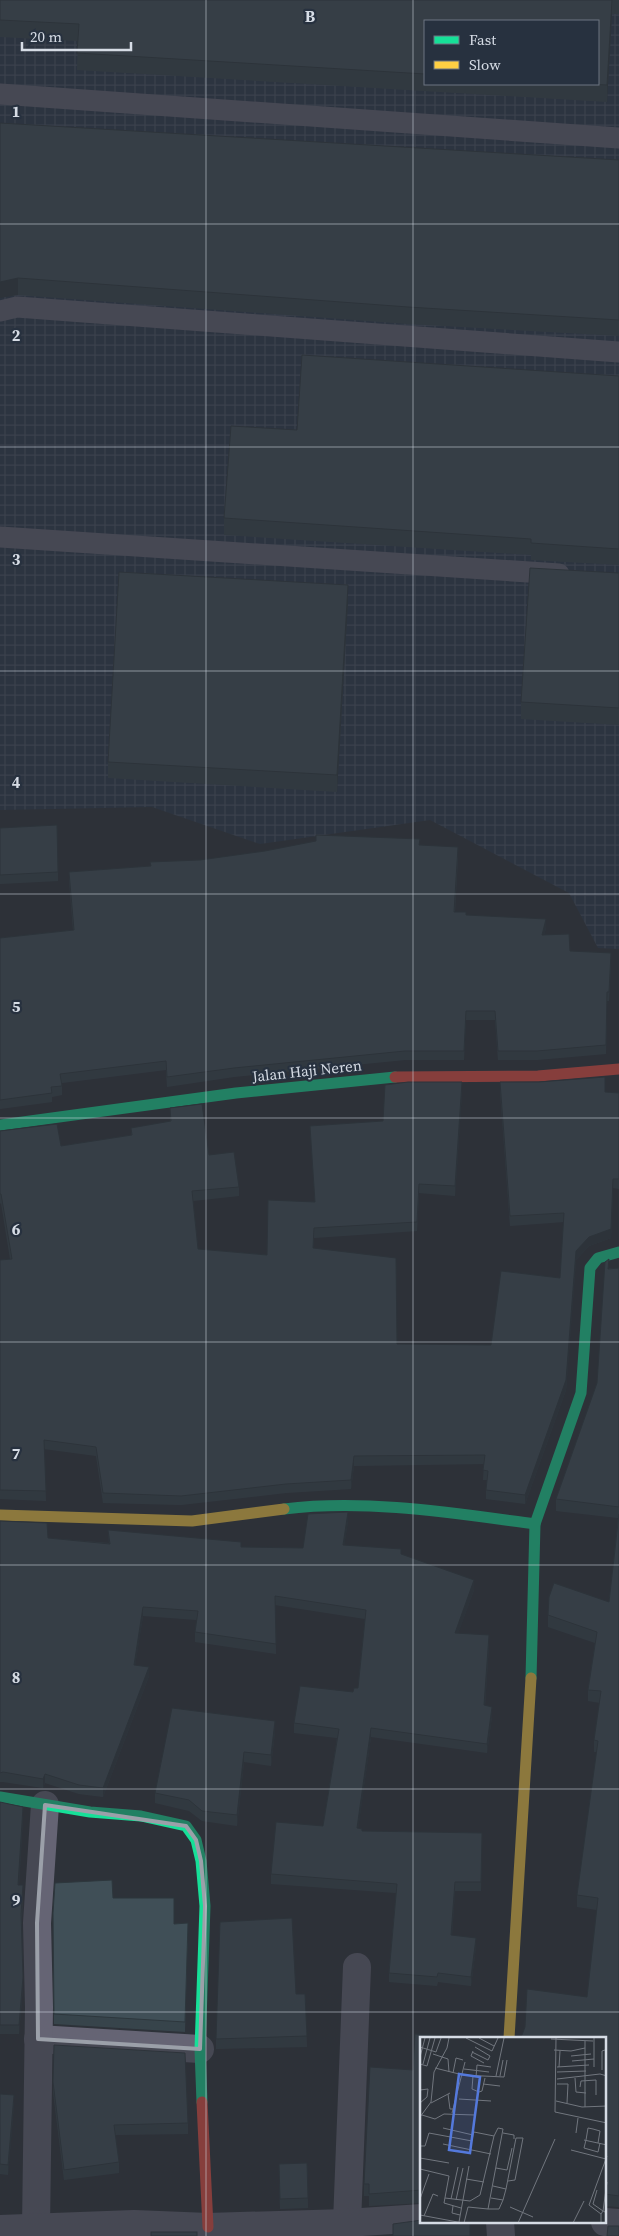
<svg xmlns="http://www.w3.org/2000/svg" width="619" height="2236" font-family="'Source Serif 4',serif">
	<defs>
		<pattern id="industrial-grid" width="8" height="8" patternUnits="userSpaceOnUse" patternTransform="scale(1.25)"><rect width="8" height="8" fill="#2c384a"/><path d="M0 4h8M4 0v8" fill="none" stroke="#4a5464"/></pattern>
	</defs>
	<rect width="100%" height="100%" fill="#2d3239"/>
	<path fill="url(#industrial-grid)" fill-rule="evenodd" d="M0,0H619V949L598,948L569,893L430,820L260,844L152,807L0,810ZM425,21H598V84H425Z"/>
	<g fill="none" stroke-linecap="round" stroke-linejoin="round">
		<g stroke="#656474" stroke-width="21">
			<path d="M0,94L619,138"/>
			<path d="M0,311L17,307L619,352"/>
			<path d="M0,537L559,574"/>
		</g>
		<g stroke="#656474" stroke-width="28">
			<path d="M38,2039L200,2049"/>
			<path d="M500,2222L501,2236"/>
			<path d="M605,2222L619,2223"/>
			<path d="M347,2223L357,1967"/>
			<path d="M36,2228L39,2007L37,1923L45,1805"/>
			<path d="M0,2229L134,2224L208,2227L347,2223L422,2218"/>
		</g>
		<g stroke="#16e098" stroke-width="11">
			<path d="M0,1125L236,1093L395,1077"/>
			<path d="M284,1509C367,1499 452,1513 535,1524"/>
			<path d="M531,1678L535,1524L581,1393L590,1268L598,1258L619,1252"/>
			<path d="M0,1797L90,1812L141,1816L186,1826L196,1840L201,1861L205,1906L200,2049L202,2102"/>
		</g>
		<g stroke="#ffcf43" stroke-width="11">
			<path d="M0,1515L192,1521L284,1509"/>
			<path d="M509,2038L531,1678"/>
		</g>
		<g stroke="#f24e42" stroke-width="11">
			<path d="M395,1077L538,1076L619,1069"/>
			<path d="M202,2102L208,2227"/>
		</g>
	</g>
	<g fill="#37444b" fill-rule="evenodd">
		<path d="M0,0H619V14H612L607,102L77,70L78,41L0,37ZM425,21L598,84H425Z"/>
		<path d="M0,123L619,160V336L408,324L18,295Z"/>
		<path d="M619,376V565L531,560V555L224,535V518L297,430Z"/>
		<path d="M619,573V725L521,719V702Z"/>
		<path d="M348,602L337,792L108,778V762Z"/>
		<path d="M0,828L58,872V881L0,884Z"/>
		<path d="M420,845L458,857L455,912L466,915L546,928L544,935L570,951L611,962L609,1001H607L606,1054L537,1060H498L495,1020H466L464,1060H405L234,1077L167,1087L166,1070L62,1083V1095L52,1097V1102L0,1109V938L73,930L69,881V872L151,866L200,860Z"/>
		<path d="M500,1082L619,1093V1189L613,1188L611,1238L589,1246L576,1260L566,1390L525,1504L486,1499V1490L487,1480H483L484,1464L354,1466L351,1489L286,1493L181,1505L103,1503L96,1456L44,1449L46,1501L0,1499V1260L10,1259L1,1203L0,1204V1131L61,1146L131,1135V1128L170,1122V1108L209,1155L239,1187V1196L193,1201L198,1249L267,1255L315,1202L310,1126L383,1121L462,1092L455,1196L419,1193L417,1231L314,1238L313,1248L397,1344L491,1345L560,1278L564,1222L510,1226L500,1092Z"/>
		<path d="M609,1268H619V2207L605,2206V2038L587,1997L597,1910L577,1907V1895L597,1752H594V1740L600,1703L588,1701V1690L595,1643L548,1627V1615L609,1602L618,1518L556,1511V1499L597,1383Z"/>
		<path d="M0,1521L48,1538L109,1543L108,1530L241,1547L303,1548L348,1521L344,1546L401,1554L474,1590L458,1633L489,1645L485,1706L492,1716L487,1753L371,1737L358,1828L362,1831L482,1833L481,1891H455L452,1935L476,1947L471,1986L438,1982L437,1986L389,1982V1973L396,1893L271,1884V1874L323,1826L337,1738L294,1733V1723L353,1692L358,1688L365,1619L275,1605L276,1654L195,1642V1632L197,1620L143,1616L135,1665L149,1676L103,1797L79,1794L45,1783L43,1788L3,1782H0Z"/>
		<path d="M275,1732L271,1766L244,1762L237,1826L202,1821L189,1811L155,1803V1793Z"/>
		<path d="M0,1802L23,1817L19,1885L23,1894L22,1921L23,1986L19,2034H0Z"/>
		<path d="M113,1898L174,1924L188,1923L185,2032L54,2024L53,1913Z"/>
		<path d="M296,1994H305L307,2047L216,2049V2039Z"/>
		<path d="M422,2038V2203L369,2206V2196H364V2184L413,2070Z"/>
		<path d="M54,2045L188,2123V2134L115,2135L119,2162V2173L64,2180L53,2092Z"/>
		<path d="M0,2094L14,2104L8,2175L0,2174Z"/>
		<path d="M307,2163L308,2208L280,2209L279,2174Z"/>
	</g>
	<g fill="#2d373d">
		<path d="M612,0V14L607,102V85Z"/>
		<path d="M18,278V295L0,298V282Z"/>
		<path d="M348,585V602L337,792V775Z"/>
		<path d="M546,919V928L542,945V935Z"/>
		<path d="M466,1011V1020L464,1060V1051Z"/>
		<path d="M462,1082V1092L455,1196V1186Z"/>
		<path d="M613,1179L611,1238L589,1246L576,1260L566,1390L525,1504V1495L576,1251Z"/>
		<path d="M354,1456V1466L351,1489V1480Z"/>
		<path d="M348,1512V1521L343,1555V1545Z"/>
		<path d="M474,1580V1590L455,1642V1633Z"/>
		<path d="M143,1607V1616L134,1674V1665Z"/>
		<path d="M489,1635V1645L484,1715V1705Z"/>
		<path d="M149,1667V1676L103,1797V1788Z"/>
		<path d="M492,1707V1716L487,1753V1744Z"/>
		<path d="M275,1721V1732L271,1766V1755Z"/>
		<path d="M371,1728V1737L357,1838V1828Z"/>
		<path d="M244,1752V1762L237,1826V1815Z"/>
		<path d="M45,1774V1783L43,1788V1779Z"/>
		<path d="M23,1807V1817L18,1895V1885Z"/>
		<path d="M455,1882V1891L451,1945V1935Z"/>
		<path d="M476,1938V1947L471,1986V1977Z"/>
		<path d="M23,1977V1986L19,2034V2025Z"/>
		<path d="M14,2095V2104L8,2175V2165Z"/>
	</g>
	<g fill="#404f57" stroke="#2d373d">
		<path d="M0,0H612L607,85L584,84H598V21H425V74L77,53L79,24L0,20Z"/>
		<path d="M0,123L619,160V320L408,307L18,278L0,282Z"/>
		<path d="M302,355L619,376V549L531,543V539L224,518L231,426L297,430Z"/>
		<path d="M530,568L619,573V708L521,702Z"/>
		<path d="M119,572L348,585L337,775L108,762Z"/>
		<path d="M57,825L58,872L0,875V828Z"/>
		<path d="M316,835L420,839L419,845L458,847L454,912H466V915L546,919L542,935L569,934L570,951L611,953L609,992H607L606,1045L537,1051H498L495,1011H466L464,1051H405L234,1068L167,1077L166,1061L60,1074L62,1086L51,1087L52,1093L0,1100V938L74,930L69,872L151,866L150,862L200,860L265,851L316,841Z"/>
		<path d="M605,1077V1092L619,1093V1179H613L611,1229L589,1237L576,1251L566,1380L525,1495L486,1490L488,1471L483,1470L485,1455L354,1456L351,1480L286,1484L181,1496L103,1493L96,1447L44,1440L46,1491L0,1490V1260L12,1259L1,1194H0V1131L57,1124L61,1146L132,1135L131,1128L171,1121L170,1108L202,1104L209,1155L234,1152L239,1187L192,1191L198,1249L267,1255L268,1200L315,1202L310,1126L383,1121L385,1085L408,1082H462L455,1186L419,1184L417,1222L314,1228L313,1248L396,1258L397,1344L491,1345L501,1271L560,1278L564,1213L510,1216L500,1082H539Z"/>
		<path d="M609,1259L608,1269L619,1268V1507L556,1499L597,1383L605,1262Z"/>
		<path d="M348,1512L343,1545L401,1549V1554L474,1580L455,1633L489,1635L484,1705L492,1707L487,1744L371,1728L357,1828L362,1829V1831L482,1833L481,1882H455L451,1935L476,1938L471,1977L438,1973L437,1977L389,1973L397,1884L271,1874L276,1822L323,1826L339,1729L294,1723L300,1686L353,1692L354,1688H358L366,1610L275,1596L276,1644L195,1632L198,1611L143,1607L134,1665L149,1667L103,1788L79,1785L45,1774L43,1779L3,1772L0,1773V1521L47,1523L48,1538L110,1544L108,1530L241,1542V1547L303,1548L308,1514Z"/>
		<path d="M619,1514V2196L605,2194V2038H517L522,2035L525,2027L527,1989L587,1997L598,1898L577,1895L598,1741L594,1740L601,1691L588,1690L597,1632L548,1615L549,1597L554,1583L609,1602Z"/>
		<path d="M172,1708L275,1721L271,1755L244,1752L237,1815L202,1811L189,1800L155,1793Z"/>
		<path d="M0,1802L23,1807L18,1885H23L21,1914L23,1977L19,2025H0Z"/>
		<path d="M112,1880L113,1898H174V1924L188,1923L185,2022L54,2014L53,1913L55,1883Z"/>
		<path d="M292,1918L296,1994H305L307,2036L216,2039L220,1922Z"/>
		<path d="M415,2034L447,2036V2038H422V2190L369,2194V2184H364L370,2067L413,2070Z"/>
		<path d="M54,2045L185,2053L188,2123L114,2125L119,2162L64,2170L53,2082Z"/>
		<path d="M0,2094L14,2095L8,2165L0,2164Z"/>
		<path d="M307,2163L308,2198L280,2199L279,2164Z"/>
		<path d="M422,2220V2222H470V2236H393V2224Z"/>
		<path d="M608,2226H619V2236H607Z"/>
		<rect x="151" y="2232" width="46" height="4"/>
	</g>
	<path d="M0 0H619V2236H0ZM45,1805L186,1826L196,1840L201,1861L205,1906L200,2049L38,2039L37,1923Z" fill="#2d3239" fill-opacity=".55" fill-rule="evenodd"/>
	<path fill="none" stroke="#9ba0a9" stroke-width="4" stroke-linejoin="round" d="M45,1805L186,1826L196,1840L201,1861L205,1906L200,2049L38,2039L37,1923Z"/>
	<path fill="none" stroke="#d6dce5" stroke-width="1" stroke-opacity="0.55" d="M206,0V2236M413,0V2236M0,224H619M0,447H619M0,671H619M0,894H619M0,1118H619M0,1342H619M0,1565H619M0,1789H619M0,2012H619"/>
	<g text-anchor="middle" stroke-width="4.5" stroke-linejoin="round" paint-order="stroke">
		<g font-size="15" fill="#d6dce5" stroke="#27313f">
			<text transform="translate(307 1071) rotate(-6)" y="5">Jalan Haji Neren</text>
		</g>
	</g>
	<g transform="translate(420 2037)">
		<rect width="186" height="186" fill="#2d3239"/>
		<path fill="none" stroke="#71767e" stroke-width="1" d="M46,1L72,14L78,1M59,1L74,9M136,1L135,75L187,86M174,1V30M131,2L173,4M165,4V70M0,10L16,15L21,1M134,13L151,14L165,11M53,14L51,19L64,26M52,15L68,23L70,19L55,10M13,17L28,22L29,35M151,19L171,17M0,20L5,1M152,24L174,22M0,27L7,29L15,1M3,27L10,1M137,30L169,28M139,30L140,14M15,31L43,38L84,40L87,23M44,32L69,35M182,33V14L185,13M137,35L166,34M33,36L36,21L43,23M53,39L52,52L59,55L62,54L65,41M76,39L84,1M80,39L83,23M56,40L57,28L71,30M155,41L156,55L166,56M137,42L180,37L187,39M63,47L80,49M137,47H148L147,66M160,50L161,44L176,43V58M0,53L8,52L7,60L0,66M28,57L30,72H33M39,62L71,64M136,64L162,70L187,69M11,66L30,56M32,76L45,25M2,78L15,82L24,77L55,78L57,64M0,80L11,65L14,35L27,11L29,1M83,96L94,98V102M156,96L158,81M164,103L187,108M166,103L168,91L173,92L180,94L178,106M166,103L164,111L178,115L180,106M23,107L71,117M0,109H5L9,96L52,104L53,98L23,91M151,113L186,122M0,121L29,126M76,131L87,133L92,111M0,132L29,139L24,166L41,171M46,142L64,145M187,145L183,174L187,176M73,149L86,152L96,101H103L95,143L88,144M177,153L173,167L183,174L181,177M25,161L50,164L60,158L74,99L54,95L53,98M71,161L83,163L86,152M0,162L9,137M31,162L38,130M36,163L43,131M33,169L32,176L40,178M90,170L113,180M68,172H79L83,163M0,178L43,186M4,179L13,157L18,159M39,185L49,129M44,186L48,170L68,172L83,92L78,91L74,99M98,186L135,102M153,186L164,164M181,186V177L169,168L187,119"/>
		<path fill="#5479dc" fill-opacity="0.15" stroke="#5479dc" stroke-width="2.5" d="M39,37L60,40L50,116L29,113Z"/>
		<rect width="186" height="186" fill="none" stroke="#d6dce5" stroke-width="2.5"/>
	</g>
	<g font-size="16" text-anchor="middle" font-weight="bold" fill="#d6dce5" stroke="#27313f" stroke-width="4.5" stroke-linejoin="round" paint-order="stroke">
		<text x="310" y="22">B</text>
		<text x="16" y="117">1</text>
		<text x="16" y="341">2</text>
		<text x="16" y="565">3</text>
		<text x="16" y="788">4</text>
		<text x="16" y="1012">5</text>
		<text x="16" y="1235">6</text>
		<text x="16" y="1459">7</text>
		<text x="16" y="1683">8</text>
		<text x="16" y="1906">9</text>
	</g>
	<rect x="424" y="20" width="175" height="65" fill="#27313f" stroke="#6d7581"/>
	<rect x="434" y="36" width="25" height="8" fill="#16e098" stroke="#6d7581"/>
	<text x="469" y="45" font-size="15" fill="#d6dce5">Fast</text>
	<rect x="434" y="61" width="25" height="8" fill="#ffcf43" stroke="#6d7581"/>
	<text x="469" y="70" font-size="15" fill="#d6dce5">Slow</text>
	<path d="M22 42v8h109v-8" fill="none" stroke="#d6dce5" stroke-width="2.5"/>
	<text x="30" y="42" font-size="15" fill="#d6dce5" stroke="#27313f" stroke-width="4" paint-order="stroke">20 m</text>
</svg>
